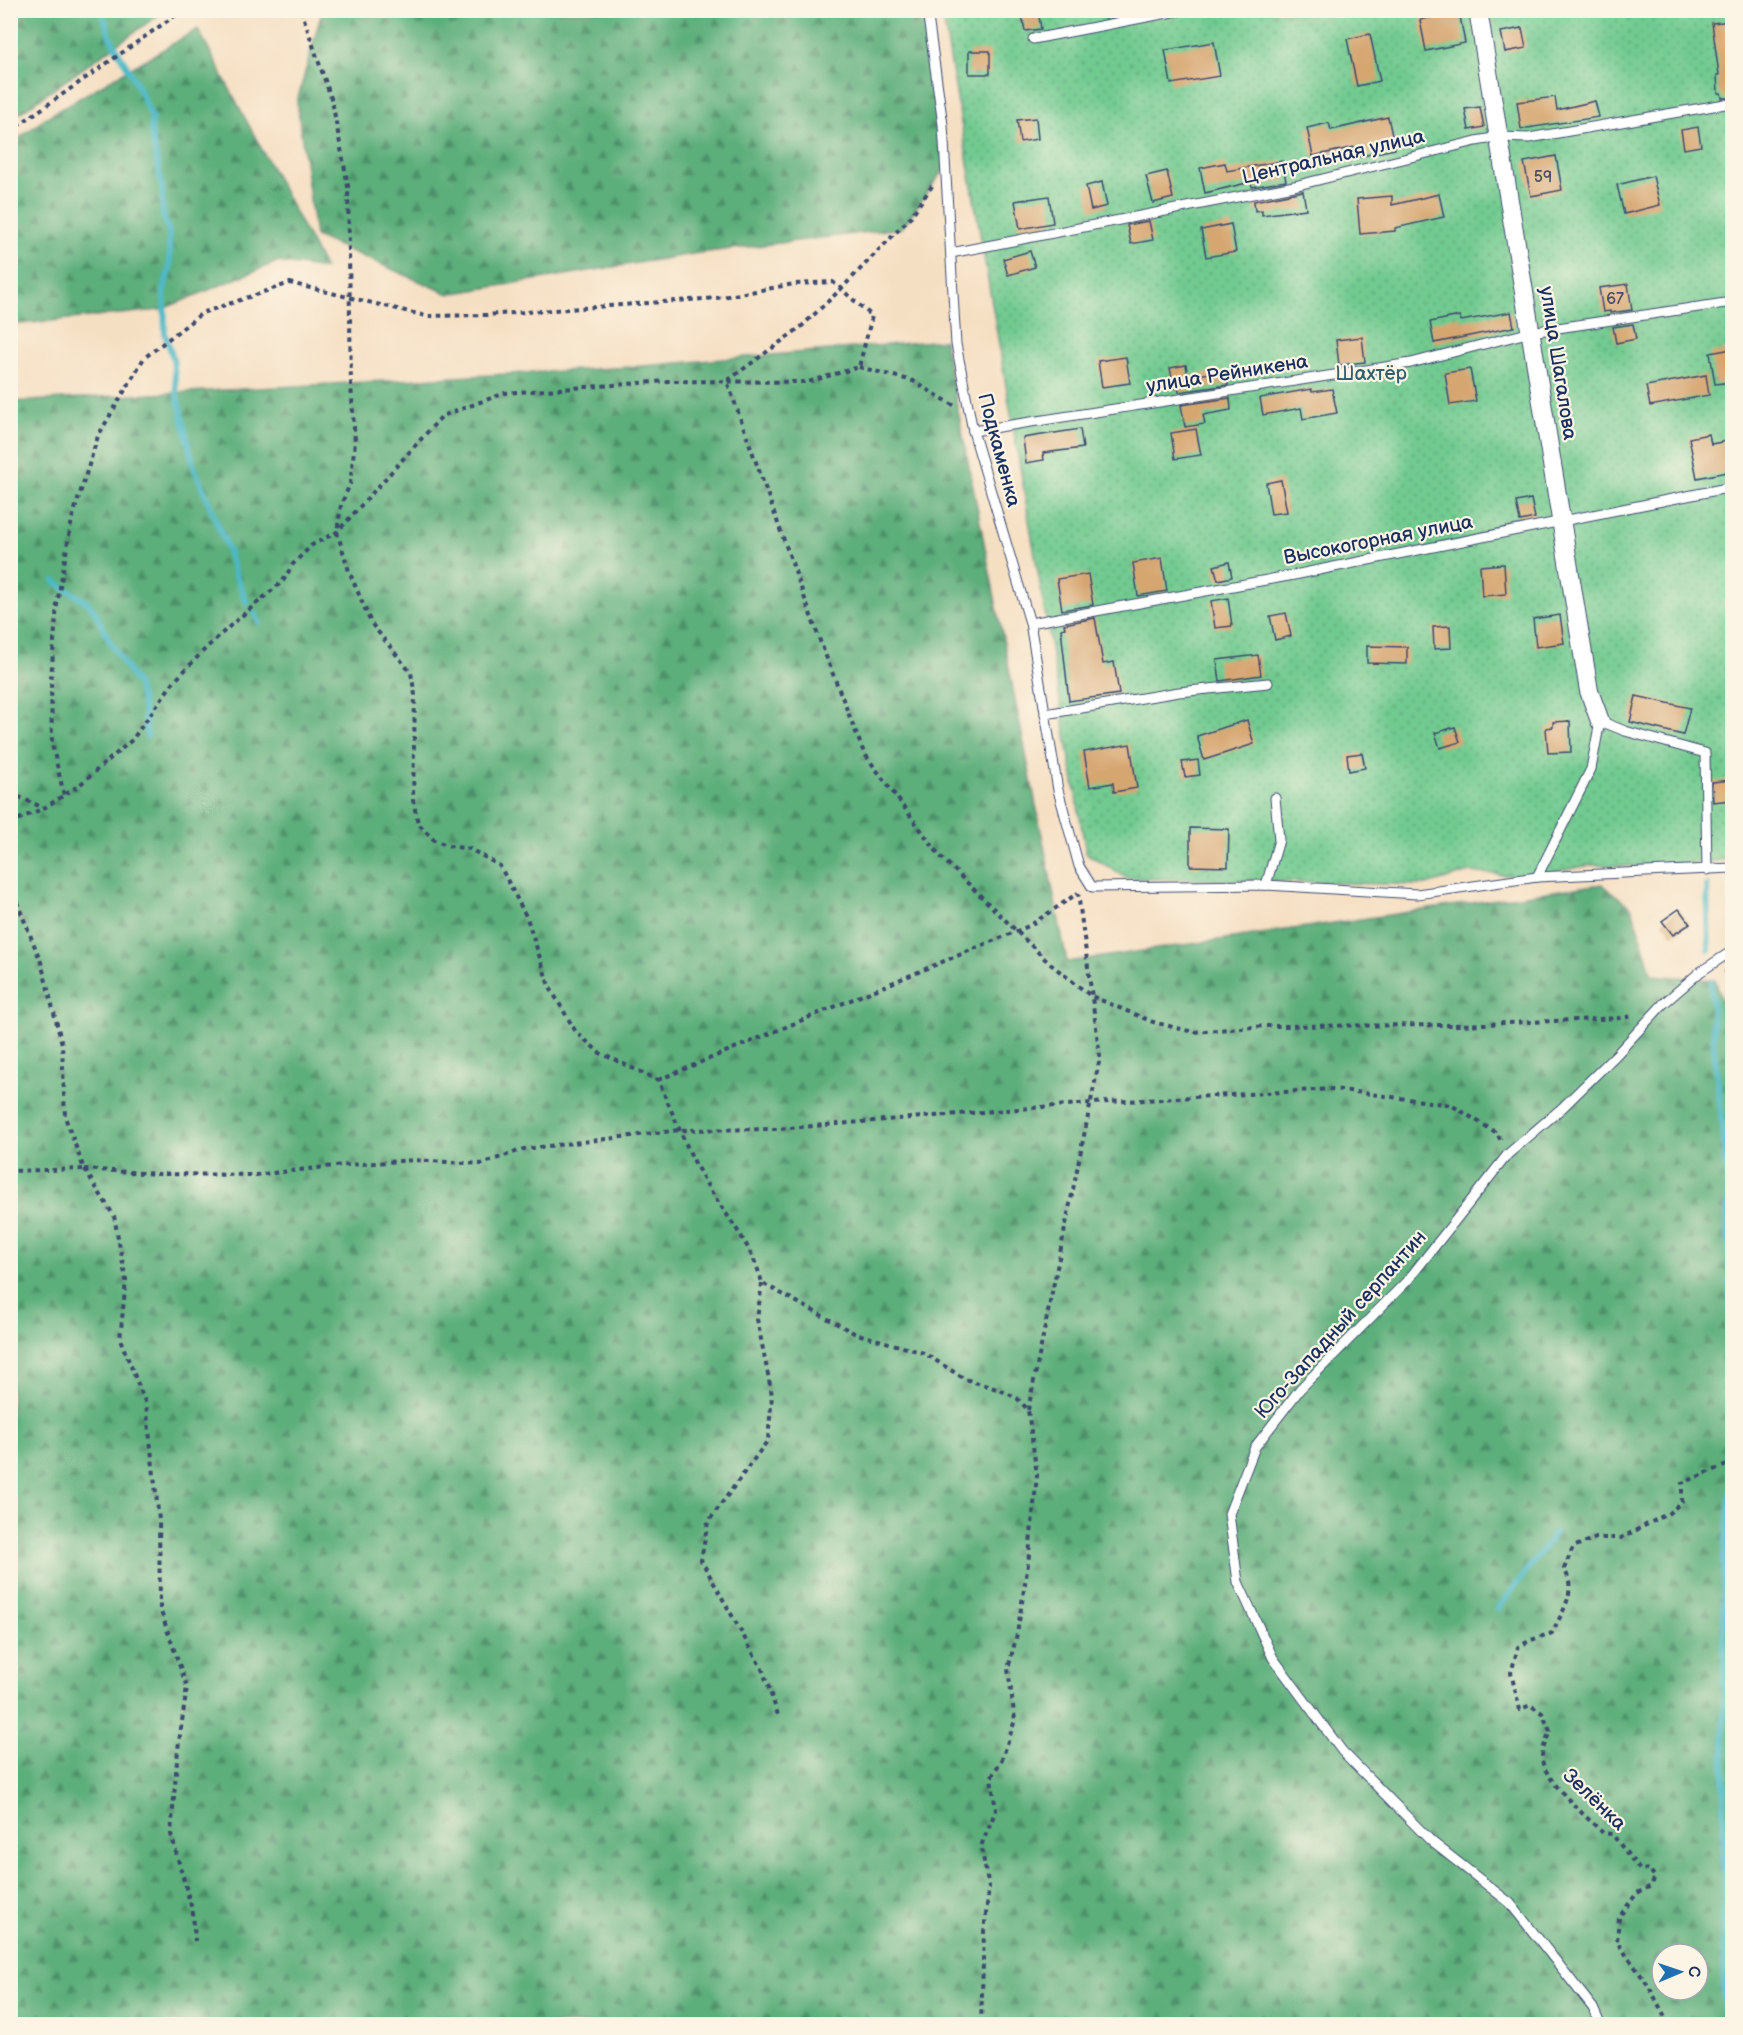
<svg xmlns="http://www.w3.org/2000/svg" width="1743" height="2035" font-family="'Balsamiq Sans',sans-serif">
	<defs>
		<pattern id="forest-firs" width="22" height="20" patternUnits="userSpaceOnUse" patternTransform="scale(1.5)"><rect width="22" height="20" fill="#5cae7a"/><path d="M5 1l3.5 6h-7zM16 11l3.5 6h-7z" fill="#4b8e67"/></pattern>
		<pattern id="garden-dots" width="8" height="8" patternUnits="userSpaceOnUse" patternTransform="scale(1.5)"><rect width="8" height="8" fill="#71ca90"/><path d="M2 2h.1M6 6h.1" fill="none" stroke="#5ca479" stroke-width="1.8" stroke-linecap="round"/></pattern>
	</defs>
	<rect width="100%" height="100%" fill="#fcf5e5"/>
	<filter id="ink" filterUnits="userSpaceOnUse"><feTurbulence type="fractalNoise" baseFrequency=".0167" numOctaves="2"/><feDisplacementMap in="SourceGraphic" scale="12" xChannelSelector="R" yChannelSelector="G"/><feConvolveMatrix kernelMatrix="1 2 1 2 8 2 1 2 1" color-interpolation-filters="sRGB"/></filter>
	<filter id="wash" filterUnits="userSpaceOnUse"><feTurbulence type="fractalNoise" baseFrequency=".008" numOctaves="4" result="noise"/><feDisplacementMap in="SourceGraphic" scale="24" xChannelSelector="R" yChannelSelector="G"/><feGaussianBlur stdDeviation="1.35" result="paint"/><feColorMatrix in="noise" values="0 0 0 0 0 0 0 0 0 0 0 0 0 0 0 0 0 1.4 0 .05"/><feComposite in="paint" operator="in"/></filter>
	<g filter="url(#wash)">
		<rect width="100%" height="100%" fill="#f5dfc2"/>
		<g fill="url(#forest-firs)" stroke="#3c6e6c" stroke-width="1.5" fill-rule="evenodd">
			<path d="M11,10H164V11L11,119Z"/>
			<path d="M322,11H927L946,166L902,228L699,253L449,294L315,236L297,102Z"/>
			<path d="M198,29L325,269L277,262L160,310L11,325V144L47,117Z"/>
			<path d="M944,340L1067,962L1602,884L1632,908L1652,975L1715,980L1727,1015L1732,1193V2024H11V402L632,367ZM1662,1954H1698V1990H1662Z"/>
		</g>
		<path fill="url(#garden-dots)" stroke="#467c77" stroke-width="1.5" d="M942,11H1732V859L1654,867L1591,865L1527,877L1470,872L1426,885L1127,878L1086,853Z"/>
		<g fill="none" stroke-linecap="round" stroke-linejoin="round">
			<g stroke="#4bb8c6" stroke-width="6">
				<path d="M102,10L110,37L134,79L152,118L151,132L162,187L163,215L169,232L170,267L164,289L165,334L173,358L177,395L194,467L227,547L234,571L247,603"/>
				<path d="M54,581L88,603L95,612L109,640L138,686L143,706L147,736"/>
				<path d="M255,614L259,622"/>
				<path d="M1707,886L1709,950"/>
				<path d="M1711,982L1714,1046L1727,1172L1732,1349"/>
				<path d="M1498,1609L1555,1533"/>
				<path d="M1724,2024V1562L1732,1477"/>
			</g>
		</g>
		<g id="blocks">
			<g fill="#d6a671">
				<path d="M1021,10H1038L1041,29L1025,31Z"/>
				<path d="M1459,11L1465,43L1426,51L1420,20Z"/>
				<path d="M1732,21V103L1728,98H1722L1721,93H1718L1717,75H1719L1712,23Z"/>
				<path d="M1522,28L1526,48L1505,52L1501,32Z"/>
				<path d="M1370,34L1380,81L1357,86L1347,39Z"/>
				<path d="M1214,42L1220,76L1171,84L1165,50Z"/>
				<rect x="969" y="51" width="21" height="23"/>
				<path d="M1555,97L1557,110L1595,101L1599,117L1521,129L1517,102Z"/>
				<path d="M1480,107L1484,127L1469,130L1465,109Z"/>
				<path d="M1388,117L1395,149L1357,157L1355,147L1313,156L1307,128L1329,123L1331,130Z"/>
				<path d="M1036,118L1038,139L1020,142L1017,120Z"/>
				<path d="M1698,127L1701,146L1684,149L1681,130Z"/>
				<path d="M1556,156L1562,190L1531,196L1524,162Z"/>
				<path d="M1282,161L1286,181L1252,187L1251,182L1205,193L1200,168L1225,163L1227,171Z"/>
				<path d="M1167,171L1173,198L1153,203L1146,176Z"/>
				<path d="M1653,176L1660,205L1624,214L1617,185Z"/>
				<path d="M1102,182L1107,206L1091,210L1086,186Z"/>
				<path d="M1303,191L1306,209L1262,215V210L1255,211L1254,201Z"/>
				<path d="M1439,194L1444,217L1395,228V231L1360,234L1357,199L1392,196V205Z"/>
				<path d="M1049,196L1053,223L1020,229L1015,201Z"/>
				<path d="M1149,221L1153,240L1131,244L1127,225Z"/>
				<path d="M1231,224L1236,252L1206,257L1201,230Z"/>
				<path d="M1030,251L1035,267L1008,275L1003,259Z"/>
				<path d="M1628,284L1632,310L1610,313V311L1603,312L1599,288Z"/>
				<path d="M1511,312L1514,327L1434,343L1430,322L1460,316L1461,321Z"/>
				<path d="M1633,324L1636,339L1616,343L1613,327Z"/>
				<path d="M1362,337L1365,362L1339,365L1336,340Z"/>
				<path d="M1732,349V382L1715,384L1710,353Z"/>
				<path d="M1126,357L1130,383L1102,387L1098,361Z"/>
				<path d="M1186,365L1188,376L1227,371L1228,385L1179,392L1178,388H1174L1170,368Z"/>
				<path d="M1470,369L1476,401L1450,405L1445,373Z"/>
				<path d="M1706,375L1709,395L1650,406L1646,386Z"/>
				<path d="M1311,389L1312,392L1332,389L1337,413L1303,419L1301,408L1263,415L1260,398Z"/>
				<path d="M1230,398L1231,410L1203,415L1205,424L1185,427L1181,405Z"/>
				<path d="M1080,429L1083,448L1043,453L1044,460L1026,463L1023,438Z"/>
				<path d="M1196,429L1201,455L1175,459L1171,433Z"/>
				<path d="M1709,434L1711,444L1732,440V471L1697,478L1689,438Z"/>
				<path d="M1281,480L1287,512L1271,514L1266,483Z"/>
				<path d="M1531,499L1535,518L1520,521L1516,502Z"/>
				<path d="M1162,558L1167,591L1138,596L1133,563Z"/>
				<path d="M1229,562L1232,577L1218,580L1214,566Z"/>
				<path d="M1504,564L1506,594L1482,596L1480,566Z"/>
				<path d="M1088,574L1093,605L1062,610L1057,579Z"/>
				<path d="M1228,598L1232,626L1215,628L1211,601Z"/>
				<path d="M1286,613L1291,636L1275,640L1270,616Z"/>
				<path d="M1560,615L1564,643L1536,647L1533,619Z"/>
				<path d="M1095,618L1103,664L1114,662L1119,694L1069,701L1061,629L1065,628L1064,624Z"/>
				<path d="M1450,626L1451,648L1434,649L1433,627Z"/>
				<path d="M1367,646L1407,647V664L1367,663Z"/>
				<path d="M1258,655L1261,675L1220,681L1217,660Z"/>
				<path d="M1636,696L1690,708L1683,735L1630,722Z"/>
				<path d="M1247,720L1254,744L1204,760L1197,736Z"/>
				<path d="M1570,721L1571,752L1548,753L1546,728L1553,727V722Z"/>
				<path d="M1455,727L1460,742L1440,748L1435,733Z"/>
				<path d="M1130,744L1137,788L1114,792L1113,783L1090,787L1084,752Z"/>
				<path d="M1362,753L1365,768L1349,771L1347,755Z"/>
				<path d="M1198,760L1200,775L1185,777L1182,762Z"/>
				<path d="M1732,780V800L1713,802L1712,782Z"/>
				<path d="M1190,828L1229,829L1228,867L1190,866Z"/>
				<path d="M1679,909L1690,924L1673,935L1662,921Z"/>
			</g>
		</g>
	</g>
	<g filter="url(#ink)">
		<use href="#blocks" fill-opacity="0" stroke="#3c496d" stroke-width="1.5"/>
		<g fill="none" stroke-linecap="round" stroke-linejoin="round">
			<g stroke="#3c496d" stroke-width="11">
				<g id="service">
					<path d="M927,10L943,125L956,344L973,431L1030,623L1058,790L1079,866L1092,887L1266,885L1417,894L1537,877L1732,868"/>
					<path d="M1033,39L1183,10"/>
					<path d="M951,253L1294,186L1476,141L1499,137L1529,138L1725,104"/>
					<path d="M973,431L1411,363L1531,332L1732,302"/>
					<path d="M1030,623L1294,575L1732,487"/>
					<path d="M1045,714L1179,692L1268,683"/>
					<path d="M1537,877L1591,769L1600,721L1625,731L1705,753L1707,870"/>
					<path d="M1266,885L1279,840L1275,798"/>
					<path d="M1600,2024L1593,2008L1510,1903L1431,1841L1342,1751L1273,1658L1238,1582L1229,1514L1255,1447L1300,1389L1408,1280L1508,1154L1562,1108L1616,1055L1663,1004L1700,972L1732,951"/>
				</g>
			</g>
			<g stroke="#3c496d" stroke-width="20">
				<path id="minor" d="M1478,10L1589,691L1600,721"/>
			</g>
			<g stroke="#3c496d" stroke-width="4" stroke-dasharray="4.5 4.5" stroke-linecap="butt">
				<path d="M301,10L332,101L348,186L351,384L355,442L350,484L341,505L337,532L349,571L371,623L411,673L415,695L413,800L418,823L434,840L449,846L470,849L500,866L527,918L549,986L576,1032L600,1053L658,1080C671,1109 683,1140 698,1169C718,1208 751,1239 762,1283L854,1333L924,1353L965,1379L1000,1390L1017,1398L1028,1410L1037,1475L1028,1564L1017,1634L1008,1669L1015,1720L1002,1759L991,1778L996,1810L981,1846L989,1887L984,1932L981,2024"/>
				<path d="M10,131L183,10"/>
				<path d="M932,186L909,219L841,289L801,327L727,381L820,641L864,753L940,856L1049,963L1091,996L1153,1022L1193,1032L1265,1026L1461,1025L1621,1018L1633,1016"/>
				<path d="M859,367L913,381L955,406"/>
				<path d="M10,793L44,808"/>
				<path d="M10,823L44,808L77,787L132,740L172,684L205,649L231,625L283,581L293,564L312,545L337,532L442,416L505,393L668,381L808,382L859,367L872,316L833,282L794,284L717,298L486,315L426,316L290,283L202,313L144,358L98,436L72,519L57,604L51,678L52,744L64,795"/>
				<path d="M10,885L41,962L62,1044L65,1117L84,1169L10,1171"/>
				<path d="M1726,970L1732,1002"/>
				<path d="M658,1080L1029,926L1078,893"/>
				<path d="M84,1169L158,1174L256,1175L334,1166L414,1160L482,1164L524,1149L680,1130L777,1129L1091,1103L1334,1089L1451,1105L1497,1133L1502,1143"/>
				<path d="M85,1170L114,1216L126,1280L120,1339L146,1404L159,1520L160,1609L187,1687L178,1749L171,1834L193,1913L195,1941"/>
				<path d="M762,1283L757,1319L772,1395L768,1440L708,1522L701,1560L763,1671L778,1715"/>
				<path d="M1028,1410L1100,1057L1078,893"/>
				<path d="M1669,2024L1648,1985L1617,1942L1619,1917L1637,1893L1651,1886L1655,1877L1649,1869L1640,1870L1612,1834L1603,1833C1588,1818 1542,1779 1542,1758C1542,1748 1547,1739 1550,1731L1542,1713L1530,1705L1520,1710L1511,1673L1518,1647L1531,1640L1552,1633C1562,1612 1578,1591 1564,1569L1573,1547L1596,1538H1621L1669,1513L1682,1502V1483L1732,1463"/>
				<path d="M1688,2024L1732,2019"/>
			</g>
			<use href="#service" stroke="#fff" stroke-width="9"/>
			<use href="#minor" stroke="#fff" stroke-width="18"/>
		</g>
	</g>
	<g text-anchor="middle" stroke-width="4.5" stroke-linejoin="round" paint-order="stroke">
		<g font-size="16" fill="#4a4d63">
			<text x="1543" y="182">59</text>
			<text x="1615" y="304">67</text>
		</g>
		<g font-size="20" fill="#1b2f5e" stroke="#fcf5e5">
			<text transform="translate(1333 156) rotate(-13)" y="7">Центральная улица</text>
			<text transform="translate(1559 363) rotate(81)" y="7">улица Шагалова</text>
			<text transform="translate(1227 373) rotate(-9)" y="7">улица Рейникена</text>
			<text transform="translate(1000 450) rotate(75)" y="7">Подкаменка</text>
			<text transform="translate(1378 539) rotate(-11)" y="7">Высокогорная улица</text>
			<text transform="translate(1340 1324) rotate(-48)" y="7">Юго-Западный серпантин</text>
			<text transform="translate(1595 1799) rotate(44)" y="7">Зелёнка</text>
		</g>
		<g font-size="20" fill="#355e6d" stroke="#fcf5e5">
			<text x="1371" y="380">Шахтёр</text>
		</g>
	</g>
	<rect width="1743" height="2035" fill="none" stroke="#fcf5e5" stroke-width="36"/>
	<g transform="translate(1680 1972) rotate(88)"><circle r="28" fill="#fcf5e5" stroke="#a2a6af" stroke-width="1.5"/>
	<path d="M0-4.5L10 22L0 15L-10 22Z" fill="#1f6fb2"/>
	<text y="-9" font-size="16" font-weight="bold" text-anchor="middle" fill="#1b2f5e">С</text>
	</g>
</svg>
